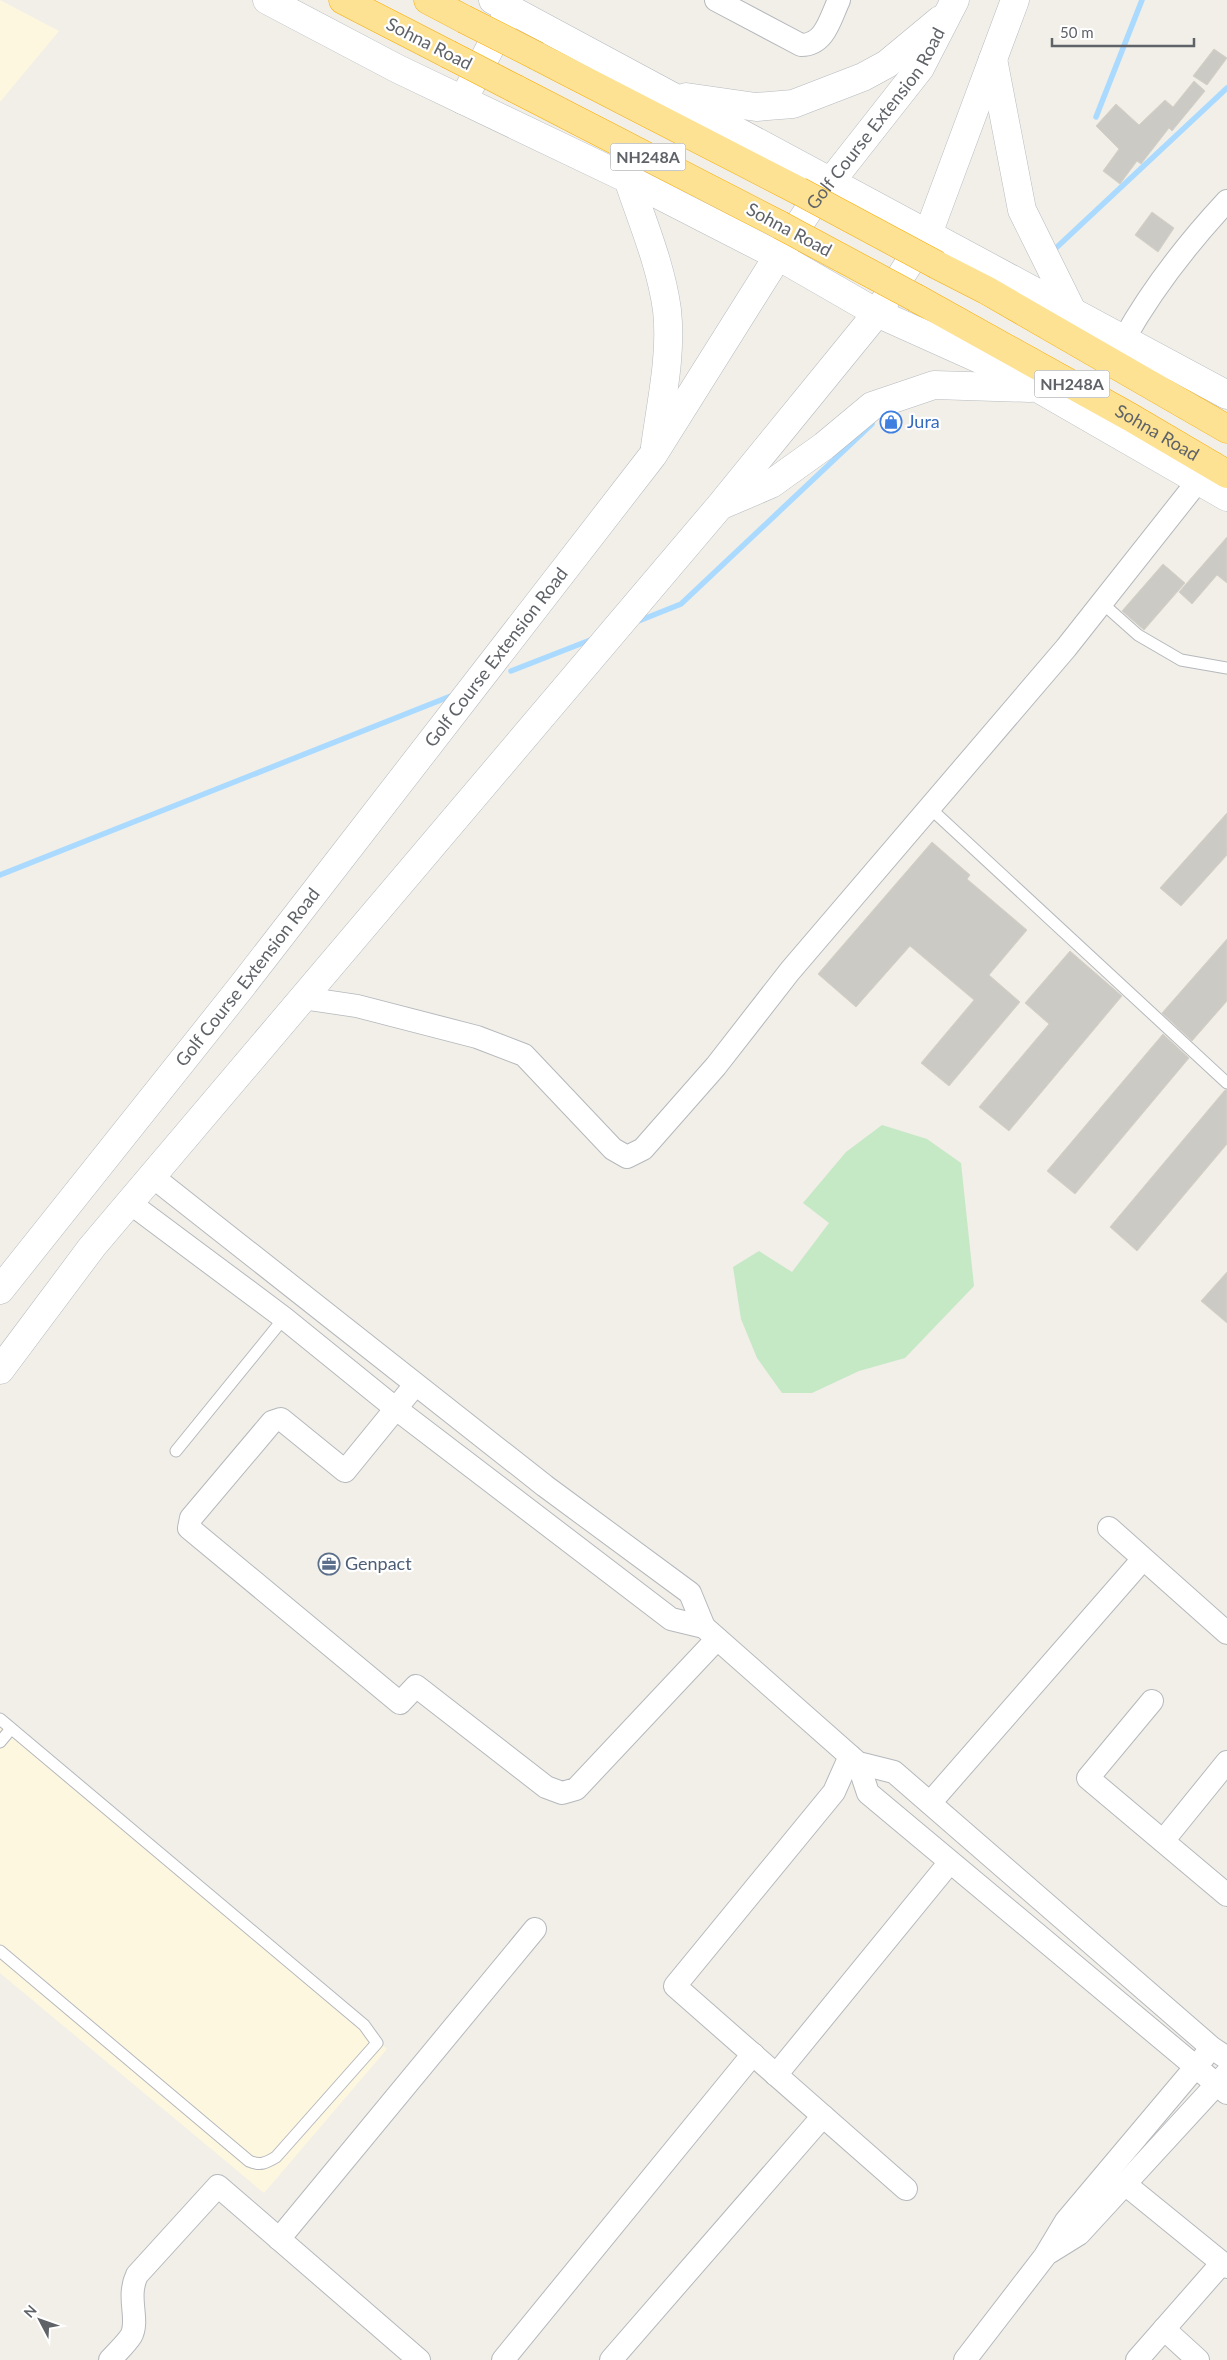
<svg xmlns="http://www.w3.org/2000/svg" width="1227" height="2360" font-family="Lato,sans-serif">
	<rect width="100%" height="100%" fill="#f1efe8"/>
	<g fill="#fef7e0">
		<path d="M0,0L59,31L0,102Z"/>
		<path d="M0,1724L387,2049L264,2193L0,1973Z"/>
	</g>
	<path fill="#c5e8c5" d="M882,1125L927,1139L961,1163L974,1286L905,1358L859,1371L812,1393H782L757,1358L741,1319L733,1267L759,1251L792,1272L829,1223L803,1203L846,1152Z"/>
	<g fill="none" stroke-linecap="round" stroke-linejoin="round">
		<g stroke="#aadaff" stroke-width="5.5">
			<path d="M1096,117L1142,0"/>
			<path d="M1056,248L1227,88"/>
			<path d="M636,622L681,604L872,424"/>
			<path d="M511,671L593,639"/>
			<path d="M0,875L456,694"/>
		</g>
	</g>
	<g fill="#cccac5" stroke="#d6d1c6">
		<path d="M1214,49L1227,58L1207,85L1193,76Z"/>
		<path d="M1194,81L1205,91L1172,131L1169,128L1141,164L1137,161L1120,184L1103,171L1119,149L1096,126L1116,104L1139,125L1165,100L1173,107Z"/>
		<path d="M1152,212L1174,228L1158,252L1135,235Z"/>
		<path d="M1227,537V583L1217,575L1192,604L1179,592Z"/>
		<path d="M1163,564L1185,583L1144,630L1122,611Z"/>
		<path d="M1227,813V855L1181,906L1160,888Z"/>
		<path d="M932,842L970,875L967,879L1027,930L989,975L1020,1002L949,1086L921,1063L974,1000L910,946L856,1007L818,974Z"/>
		<path d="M1227,939V1001L1192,1041L1162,1013Z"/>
		<path d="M1070,951L1122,996L1009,1131L979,1107L1049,1024L1025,1003Z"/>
		<path d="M1163,1034L1189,1058L1075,1194L1047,1171Z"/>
		<path d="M1225,1090H1227V1144L1137,1251L1110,1227Z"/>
		<path d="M1227,1272V1323L1201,1301Z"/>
	</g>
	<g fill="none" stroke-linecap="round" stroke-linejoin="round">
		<g stroke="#b5b8bc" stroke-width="13">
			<g id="lane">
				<path d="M1102,603L1138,635L1181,660L1227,668"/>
				<path d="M931,809L1227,1083"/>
				<path d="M176,1451L284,1318"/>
				<path d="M0,1719L364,2025L377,2043L276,2157C266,2163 260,2166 249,2161L0,1951"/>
				<path d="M0,1742L10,1730"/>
			</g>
		</g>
		<g stroke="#b5b8bc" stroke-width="24">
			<g id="street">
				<path d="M716,0L801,45C825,45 830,19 839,0"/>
				<path d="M1124,339C1152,289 1188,243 1227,201"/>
				<path d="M303,998L357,1006L477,1037L524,1055L613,1149L627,1157L643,1149L716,1066L790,971L1066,648L1198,481"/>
				<path d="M153,1177L545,1486L690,1593L704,1627"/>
				<path d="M130,1203L284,1318L395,1408L671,1619L704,1627L858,1763L894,1772L1212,2048L1227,2058"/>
				<path d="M415,1385L345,1471L281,1419L272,1422L191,1518L189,1528L400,1703L416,1686L546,1787L562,1793L576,1789L717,1639"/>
				<path d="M1109,1528L1227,1633"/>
				<path d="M1152,1701L1088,1778L1227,1895"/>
				<path d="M850,1756L834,1792L675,1986L906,2189"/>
				<path d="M858,1763L868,1793L1227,2093"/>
				<path d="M930,1803L1143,1559"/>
				<path d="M1163,1841L1227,1762"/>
				<path d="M776,2075L950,1862"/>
				<path d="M1125,2184L1227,2267"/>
				<path d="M279,2239L535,1929"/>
				<path d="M1050,2252L1079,2234L1227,2073"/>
				<path d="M1164,2329L1198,2360"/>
				<path d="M110,2360C117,2352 126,2344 131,2336C140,2320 126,2298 137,2275L218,2186L419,2360"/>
				<path d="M503,2360L753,2054"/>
				<path d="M611,2360L823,2116"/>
				<path d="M965,2360L1045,2256L1066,2221L1204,2057"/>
				<path d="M1137,2360L1222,2263"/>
			</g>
		</g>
		<g stroke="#b6babf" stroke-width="29">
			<g id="secondary">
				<path d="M267,0L398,69L628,179L778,256L877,313L1015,375L1227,497"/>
				<path d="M493,0L1227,395"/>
				<path d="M993,59L1022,210L1072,311"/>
				<path d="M686,97L756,107L793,104L863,77L887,64L940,20"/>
				<path d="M463,100L507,15"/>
				<path d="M628,179C642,221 661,265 667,310C672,355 661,402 655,447"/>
				<path d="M722,505L771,484L824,446L872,406L934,385L1030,388"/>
				<path id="s1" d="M0,1290L242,986L653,455L778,256L810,208L920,68L955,0"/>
				<path d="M0,1370L92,1247L719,507L877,313L928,234L1015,0"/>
			</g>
		</g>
		<g stroke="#f9ab00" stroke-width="29">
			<g id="highway">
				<path d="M343,0L448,54"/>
				<path d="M428,0L464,19"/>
				<path d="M537,56L799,191"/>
				<path d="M516,89L780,225"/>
				<path d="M937,265L986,290L1227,429"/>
				<path id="s2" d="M916,298L1130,417L1227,474"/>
			</g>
		</g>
		<use href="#lane" stroke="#fff" stroke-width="11"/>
		<use href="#street" stroke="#fff" stroke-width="22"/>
		<use href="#secondary" stroke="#fff" stroke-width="28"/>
		<use href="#highway" stroke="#fde293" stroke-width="28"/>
		<g stroke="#f9ab00" stroke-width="29" stroke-linecap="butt">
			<g id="highway-bridge">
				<path d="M464,19L537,56"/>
				<path d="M448,54L516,89"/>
				<path d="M799,191L937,265"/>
				<path d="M780,225L916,298"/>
			</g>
		</g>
		<use href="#highway-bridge" stroke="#fde293" stroke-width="28"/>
	</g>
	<defs>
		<g id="shop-ring" transform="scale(1.125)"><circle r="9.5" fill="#fff" stroke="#3f7fe0" stroke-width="1.5"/><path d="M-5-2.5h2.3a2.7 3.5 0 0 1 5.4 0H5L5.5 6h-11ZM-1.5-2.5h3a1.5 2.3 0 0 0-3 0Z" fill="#3f7fe0"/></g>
		<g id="office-ring" transform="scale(1.125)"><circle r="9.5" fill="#fff" stroke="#5c6f8a" stroke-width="1.5"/><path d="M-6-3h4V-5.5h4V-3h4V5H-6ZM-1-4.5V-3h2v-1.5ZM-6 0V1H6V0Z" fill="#5c6f8a"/></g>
	</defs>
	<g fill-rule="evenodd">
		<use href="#shop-ring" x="891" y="422"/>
		<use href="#office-ring" x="329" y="1564"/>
	</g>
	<g text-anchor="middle" stroke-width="4.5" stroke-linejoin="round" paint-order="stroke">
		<g fill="#fff" stroke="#8f9295" stroke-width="1">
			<rect x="610.5" y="143.5" width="75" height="27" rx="4"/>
			<rect x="1034.5" y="370.5" width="75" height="27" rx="4"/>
		</g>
		<g font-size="16" font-weight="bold" fill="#5f6368">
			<text x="648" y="163">NH248A</text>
			<text x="1072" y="390">NH248A</text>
		</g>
		<g font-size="18" fill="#5f6368" stroke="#fff">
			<text transform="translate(429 44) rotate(27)" y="6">Sohna Road</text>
			<text dy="6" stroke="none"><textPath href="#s1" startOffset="1464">Golf Course Extension Road</textPath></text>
			<text transform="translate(789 230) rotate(28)" y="6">Sohna Road</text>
			<text dy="6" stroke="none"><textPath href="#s2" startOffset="276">Sohna Road</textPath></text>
			<text dy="6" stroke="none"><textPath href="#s1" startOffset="804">Golf Course Extension Road</textPath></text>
			<text dy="6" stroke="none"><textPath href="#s1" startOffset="399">Golf Course Extension Road</textPath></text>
		</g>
		<g font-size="18" fill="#366cbe" stroke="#fff" text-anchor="start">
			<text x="907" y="428">Jura</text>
		</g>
		<g font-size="18" fill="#4e5e75" stroke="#fff" text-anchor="start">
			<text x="345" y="1570">Genpact</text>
		</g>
	</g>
	<g transform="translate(40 2320) rotate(311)" stroke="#ffffff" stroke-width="4" paint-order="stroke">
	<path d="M0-4L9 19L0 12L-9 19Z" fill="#5f6368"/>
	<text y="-8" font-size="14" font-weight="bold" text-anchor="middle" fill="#5f6368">N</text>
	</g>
	<path d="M1052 38v8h142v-8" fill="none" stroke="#5f6368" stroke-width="2.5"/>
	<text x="1060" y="38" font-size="15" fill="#5f6368" stroke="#ffffff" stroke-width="4" paint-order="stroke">50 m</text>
</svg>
